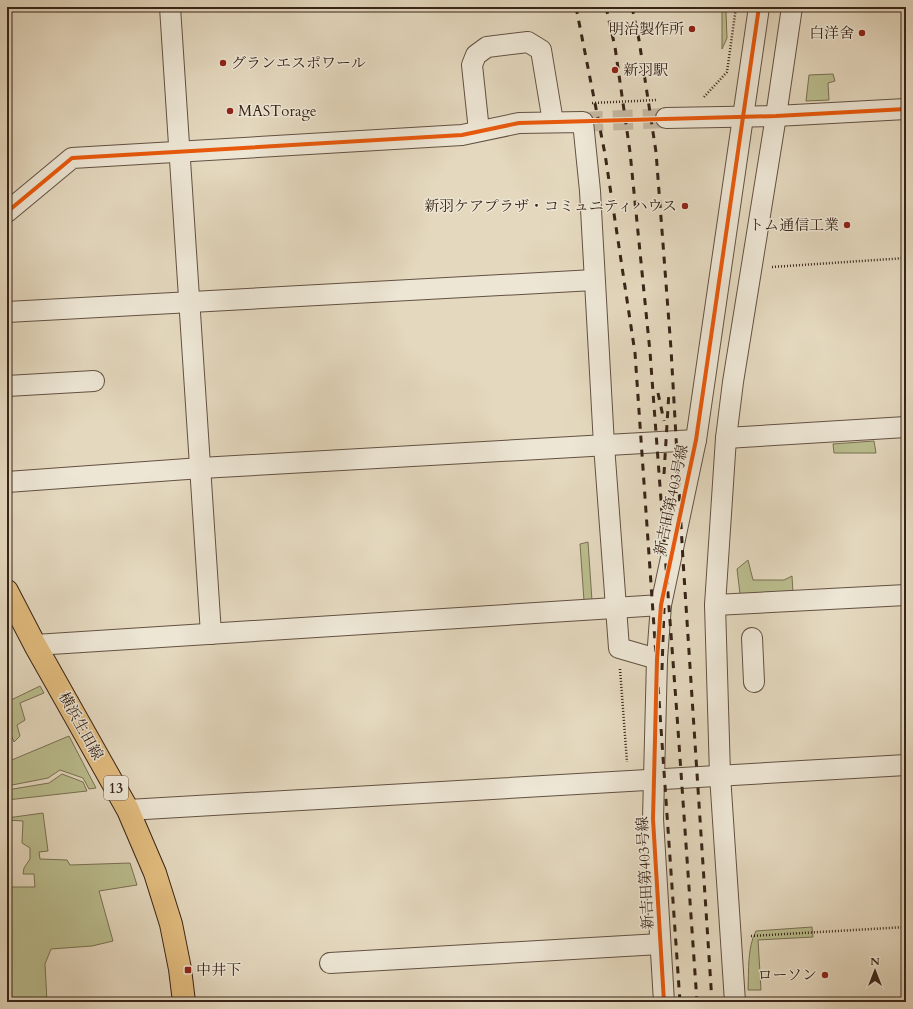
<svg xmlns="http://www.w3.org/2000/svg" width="913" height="1009" font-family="Cardo,'Noto Serif JP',serif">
	<rect width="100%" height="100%" fill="#e4d8be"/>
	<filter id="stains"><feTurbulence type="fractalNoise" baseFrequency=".005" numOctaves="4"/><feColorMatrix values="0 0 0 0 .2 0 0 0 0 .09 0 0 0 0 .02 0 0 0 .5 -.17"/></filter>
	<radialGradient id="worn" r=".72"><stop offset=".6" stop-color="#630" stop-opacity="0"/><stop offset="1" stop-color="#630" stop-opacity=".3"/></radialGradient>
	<g fill="#babd8e" stroke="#797053">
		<path d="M722,7H728L726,12L727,38L722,49Z"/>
		<path d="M833,74L835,81L828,83L829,100L806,101L809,75Z"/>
		<path d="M874,441L876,453H834L833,444Z"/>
		<path d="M588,542L592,601H584L580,544Z"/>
		<path d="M748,560L753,580H784L792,576L793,593L740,594L737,569Z"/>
		<path d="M40,686L44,693L20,703L25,720L17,725L20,736L14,742L7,726V702Z"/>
		<path d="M69,736L96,788L89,789L83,778L60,770L48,778L7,786V762Z"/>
		<path d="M62,774L83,782L87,791L7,800V790L49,783Z"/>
		<path d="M43,813L48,851L39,852L40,859L67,860L70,865L130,863L137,885L99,891L113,941L92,946L51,949L45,964L47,1002H7V887H35L34,874H23L24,868L30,859V848L22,843L23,821L7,820V818Z"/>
		<path d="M812,927L813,937L758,940L761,990H748C749,971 747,948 756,931Z"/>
	</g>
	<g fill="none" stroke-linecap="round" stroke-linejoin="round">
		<path stroke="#c2b49d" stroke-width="20" stroke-dasharray="20 10" stroke-linecap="butt" d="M583,122L666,118"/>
		<g stroke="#635142" stroke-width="22">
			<g id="minor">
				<path d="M170,7L211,634"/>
				<path d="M666,118L776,116L906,109"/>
				<path d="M479,131L472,65L476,55L487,47L528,42L541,50L553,122"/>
				<path d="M7,212L72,158L462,135L519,123L583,122L590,191L604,445L619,648L657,659"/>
				<path d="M7,312L594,280"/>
				<path d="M7,386L94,381"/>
				<path d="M726,438L906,427"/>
				<path d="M7,482L201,468L696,440"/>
				<path d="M715,605L906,595"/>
				<path d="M752,638L754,682"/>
				<path d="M35,645L661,605"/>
				<path d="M128,810L906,765"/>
				<path d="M330,963L660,944"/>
				<path d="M664,1002L653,819L657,659L661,605L696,440L759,7"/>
				<path d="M735,1002L720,775L715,605L726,438L733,382L776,116L792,7"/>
			</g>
		</g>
		<g stroke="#382418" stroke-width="24">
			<path id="major" d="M7,591L35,645L128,810L155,873L171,924L180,969L184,1002"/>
		</g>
		<g stroke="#382418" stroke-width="2.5" stroke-dasharray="1 2" stroke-linecap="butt">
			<path d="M704,97L727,72L736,7"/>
			<path d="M592,103L657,100"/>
			<path d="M772,267L906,258"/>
			<path d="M620,669L627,762"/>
			<path d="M751,936L906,927"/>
		</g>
		<use href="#minor" stroke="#ede6d5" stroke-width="20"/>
		<use href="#major" stroke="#e2bc7f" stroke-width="22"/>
		<g stroke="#382418" stroke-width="3" stroke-dasharray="7 7" stroke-linecap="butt">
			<path d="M576,7L605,154L635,353L680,1002"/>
			<path d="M606,7L615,47L630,152L650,352L677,715L697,1002"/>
			<path d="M632,7L639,40L656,152L671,349L683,560L712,1002"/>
			<path d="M658,393L664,421"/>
			<path d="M664,474L669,391"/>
			<path d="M662,670L664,608"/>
		</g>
		<g stroke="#ede6d5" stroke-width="6">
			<g id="cycleway">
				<path d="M7,212L72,158L462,135L519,123L776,116L906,109"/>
				<path d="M664,1002L653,819L657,659L661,605L696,440L759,7"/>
			</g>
		</g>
		<use href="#cycleway" stroke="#e8590c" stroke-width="4"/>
	</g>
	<g fill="#8f2418" stroke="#ede6d5" stroke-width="1.5">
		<circle cx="692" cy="29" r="4"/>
		<circle cx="862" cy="33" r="4"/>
		<circle cx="223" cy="63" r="4"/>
		<circle cx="615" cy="70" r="4"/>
		<circle cx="230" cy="111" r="4"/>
		<circle cx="685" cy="206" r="4"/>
		<circle cx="847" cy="225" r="4"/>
		<rect x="184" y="966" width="8" height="8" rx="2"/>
		<circle cx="825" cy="975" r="4"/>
	</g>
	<g text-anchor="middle" stroke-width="3" stroke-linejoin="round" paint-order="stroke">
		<rect fill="#ede6d5" stroke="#6e5e51" stroke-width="1" x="104" y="776" width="24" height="24" rx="3"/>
		<g font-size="14" font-weight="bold" fill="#382418">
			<text x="116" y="793">13</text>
		</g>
		<g font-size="15" fill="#382418" stroke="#ede6d5" text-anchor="end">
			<text x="684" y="34">明治製作所</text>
			<text x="854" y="38">白洋舍</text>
			<text x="231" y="68" text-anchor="start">グランエスポワール</text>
			<text x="623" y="75" text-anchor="start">新羽駅</text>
			<text x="238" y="116" text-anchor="start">MASTorage</text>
			<text x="677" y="211">新羽ケアプラザ・コミュニティハウス</text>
			<text x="839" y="230">トム通信工業</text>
			<text x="196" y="975" text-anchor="start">中井下</text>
			<text x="817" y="980">ローソン</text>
		</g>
		<g font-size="15" fill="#382418" stroke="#ede6d5">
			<text transform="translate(671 500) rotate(-78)" y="5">新吉田第403号線</text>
			<text transform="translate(81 726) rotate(61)" y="5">横浜生田線</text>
			<text transform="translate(645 873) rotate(-93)" y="5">新吉田第403号線</text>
		</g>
	</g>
	<rect width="913" height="1009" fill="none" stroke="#e4d8be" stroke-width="24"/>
	<rect x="8" y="8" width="897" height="993" fill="none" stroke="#382418" stroke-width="2"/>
	<rect x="12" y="12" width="889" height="985" fill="none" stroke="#382418"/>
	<g transform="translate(875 971)" stroke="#ede6d5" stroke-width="3" paint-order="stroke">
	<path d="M0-3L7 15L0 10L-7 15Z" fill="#382418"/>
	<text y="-6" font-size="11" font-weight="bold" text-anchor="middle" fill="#382418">N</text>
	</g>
	<rect width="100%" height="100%" filter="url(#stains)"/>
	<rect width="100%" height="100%" fill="url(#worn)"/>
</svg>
